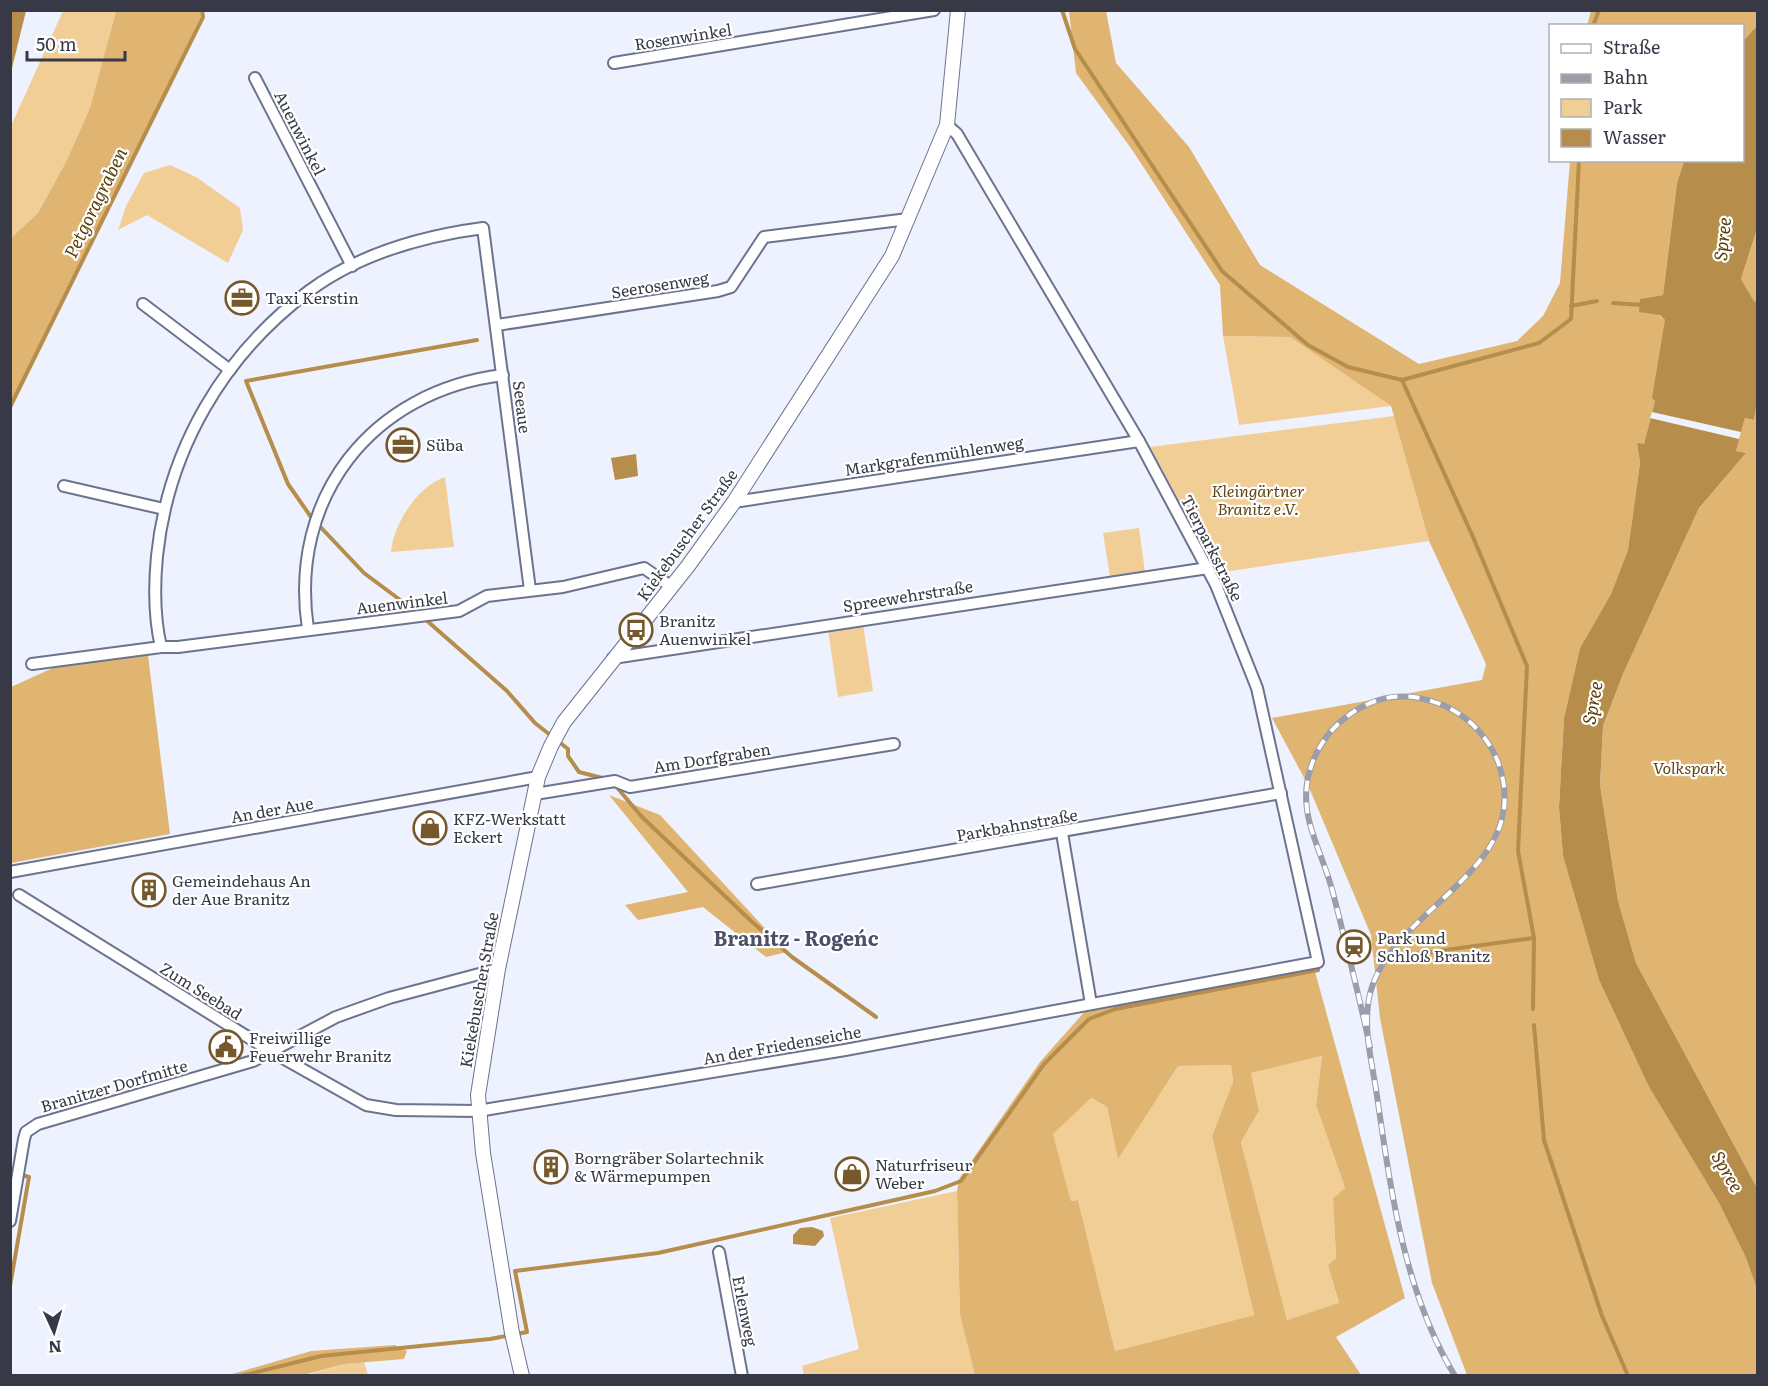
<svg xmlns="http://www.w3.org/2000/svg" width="1768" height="1386" font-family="Literata,serif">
	<rect width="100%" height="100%" fill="#eef1fe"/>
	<g fill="#f2ce97">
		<path d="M63,11H116L90,108L67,160L38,213L11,238V126Z"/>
		<path d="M170,165L196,177L240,208L243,230L228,263L147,215L118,230L126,206L144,173Z"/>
		<path d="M1223,336L1290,337L1391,406L1239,425Z"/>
		<path d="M1394,416L1429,541L1218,573L1150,447Z"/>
		<path d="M445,477L454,547L391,552C393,524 418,486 445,477Z"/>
		<path d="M1139,528L1145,572L1110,577L1103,533Z"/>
		<path d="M863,624L873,691L838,697L828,630Z"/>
		<path d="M1322,1056L1316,1105L1345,1188L1333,1198L1336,1258L1328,1265L1339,1304L1287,1320L1241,1142L1259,1111L1251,1073Z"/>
		<path d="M1231,1065L1233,1082L1212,1136L1254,1315L1115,1351L1078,1200L1071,1201L1053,1134L1090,1098L1107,1107L1118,1158L1178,1066Z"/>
		<path d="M957,1191L960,1315L975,1375H804L802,1366L859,1349L830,1218Z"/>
		<path d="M364,1362L368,1375L304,1376L344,1364Z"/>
	</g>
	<g fill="#dfb571" fill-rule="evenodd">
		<path d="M116,11H200L201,16L11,409V238L38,213L67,160L90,108Z"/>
		<path d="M1069,11H1106L1116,63L1189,147L1260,265L1419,364L1517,341L1543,316L1560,283L1570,161H1684L1677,183L1663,295L1640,299L1665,320V329L1655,401L1644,444H1637L1640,463L1628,550L1611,594L1580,648L1564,718L1559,807L1563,856L1599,980L1649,1087L1719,1203L1746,1258L1757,1289V1375H1467L1432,1283L1380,1018L1371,935L1308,785L1272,718L1482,680L1486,664L1429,541L1391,406L1290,337L1223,336L1220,285L1133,151L1076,73Z"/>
		<path d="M1591,11H1757V26L1743,41L1742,26H1587Z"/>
		<path d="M1757,229V302L1754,301L1741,279Z"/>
		<path d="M1757,396V1188L1636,963L1618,901L1600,785L1603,726L1623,674L1699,508L1746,453L1736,451L1745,418L1754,420Z"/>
		<path d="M148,655L170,834L11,863V687L55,667Z"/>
		<path d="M609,795L660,815L787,952L766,957L703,907L638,920L625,905L688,892Z"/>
		<path d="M1314,968L1405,1298L1336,1337L1361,1375H975L960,1315L957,1191L959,1179L1040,1062L1087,1009ZM1322,1056L1316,1105L1345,1188L1333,1198L1336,1258L1328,1265L1339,1303L1287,1320L1241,1142L1259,1111L1251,1073ZM1231,1065L1233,1082L1212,1136L1254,1315L1115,1351L1078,1200L1071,1201L1053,1134L1091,1098L1107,1107L1118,1159L1178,1066Z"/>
		<path d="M395,1345L407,1351L404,1359L344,1364L304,1375H229L311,1351Z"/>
	</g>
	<g fill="#b68d4a">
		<path d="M11,10L26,11L11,72L10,11Z"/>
		<path d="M1757,26V229L1741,279L1754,301L1757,302L1758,396L1754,420L1745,418L1736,451L1746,453L1699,508L1623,674L1603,726L1600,785L1618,901L1636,963L1757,1188V1289L1746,1258L1719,1203L1649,1087L1599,980L1563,856L1559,807L1564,718L1580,648L1611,594L1628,550L1640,463L1637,443L1644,444L1655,401L1652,398L1665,320L1660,315L1639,312L1640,299L1663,295L1677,183L1684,161L1742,160L1743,41Z"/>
		<path d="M636,454L638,476L615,480L611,458Z"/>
		<path d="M812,1227L823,1231L824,1236L815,1246L793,1244V1235L800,1228Z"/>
	</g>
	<path fill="#eef1fe" d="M1652,412L1741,432L1739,439L1650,418Z"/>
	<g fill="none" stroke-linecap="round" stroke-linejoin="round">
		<g stroke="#b68d4a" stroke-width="4">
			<path d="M1062,10L1075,49L1222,271L1308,345L1348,367L1402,380"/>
			<path d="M1593,26L1599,10"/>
			<path d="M1613,303L1643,305"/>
			<path d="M1571,306L1597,301"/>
			<path d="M10,407L203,17L202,10"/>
			<path d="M419,614L364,573L311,517L288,484L246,381L477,340"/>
			<path d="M425,619L507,691L535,723L568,749V756L579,772L610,780"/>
			<path d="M615,785L641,816L749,919L792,957L876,1017"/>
			<path d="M1394,957L1534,938"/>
			<path d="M1533,1009L1534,938L1518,851L1527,666L1473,537L1402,380L1539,343L1571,319L1579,160"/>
			<path d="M1534,1025L1544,1140L1602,1316L1628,1376"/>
			<path d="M10,1172L29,1177L10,1286"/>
			<path d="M241,1376L321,1356L490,1339L527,1332L515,1271L658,1253L935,1191L961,1181L1044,1064L1089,1019L1115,1009L1318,970"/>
		</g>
		<g stroke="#6d738f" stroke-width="14">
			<g id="minor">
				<path d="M614,63L934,10"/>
				<path d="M255,78L352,266"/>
				<path d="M143,304L230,370"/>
				<path d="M497,325L718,291L731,287L764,237L908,219"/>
				<path d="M64,486L164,509"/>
				<path d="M734,502L1139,441"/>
				<path d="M530,590L483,228C423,236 359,254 309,291C223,355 168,450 157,556C154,587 154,617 161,647H178L459,611L487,596L563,587L644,568L672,587"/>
				<path d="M308,629C288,498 371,391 503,375"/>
				<path d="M613,658L1208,568"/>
				<path d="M32,664L161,647"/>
				<path d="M535,794L615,781L630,787L894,744"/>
				<path d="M1062,833L1091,1004"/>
				<path d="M10,872L538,777"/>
				<path d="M757,884L1281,793"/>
				<path d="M19,895L272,1052L366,1105L396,1110L478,1111L845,1050L1318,962L1257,688L1216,585L1139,441L957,134L947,125"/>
				<path d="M10,1221L24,1139L26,1132L38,1124L253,1061L336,1017L389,998L498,969"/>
				<path d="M719,1252L742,1376"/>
			</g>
		</g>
		<g stroke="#6d738f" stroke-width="16">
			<path id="tertiary" d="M522,1376L512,1333L483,1153L478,1095L498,969L538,777L551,746L564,722L688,566L734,502L892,256L947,125L958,10"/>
		</g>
		<use href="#minor" stroke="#fff" stroke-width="10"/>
		<use href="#tertiary" stroke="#fff" stroke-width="14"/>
		<g stroke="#9b9eaa" stroke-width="6">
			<path id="rail" d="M1370,1047C1359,995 1346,944 1333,893C1327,869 1316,847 1310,824C1296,774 1322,725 1368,704C1394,692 1419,695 1445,706C1469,717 1488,737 1498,762C1539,875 1379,909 1368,1005C1364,1035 1373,1067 1377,1096C1391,1192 1404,1292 1455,1376"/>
		</g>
		<use href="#rail" stroke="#fff" stroke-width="4" stroke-dasharray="11" stroke-linecap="butt"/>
	</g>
	<defs>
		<g id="office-ring" transform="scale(1.725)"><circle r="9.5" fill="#fff" stroke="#75592c" stroke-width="1.5"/><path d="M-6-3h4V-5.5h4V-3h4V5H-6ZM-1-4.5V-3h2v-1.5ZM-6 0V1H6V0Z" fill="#75592c"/></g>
		<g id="bus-ring" transform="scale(1.725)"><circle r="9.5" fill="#fff" stroke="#75592c" stroke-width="1.5"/><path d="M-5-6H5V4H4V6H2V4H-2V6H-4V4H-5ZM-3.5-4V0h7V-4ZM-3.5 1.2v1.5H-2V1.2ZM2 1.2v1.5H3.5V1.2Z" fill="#75592c"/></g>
		<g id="shop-ring" transform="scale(1.725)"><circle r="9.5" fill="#fff" stroke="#75592c" stroke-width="1.5"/><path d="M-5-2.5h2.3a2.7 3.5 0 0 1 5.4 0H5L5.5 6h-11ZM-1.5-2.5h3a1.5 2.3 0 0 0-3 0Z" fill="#75592c"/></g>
		<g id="building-ring" transform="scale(1.725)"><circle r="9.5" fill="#fff" stroke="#75592c" stroke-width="1.5"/><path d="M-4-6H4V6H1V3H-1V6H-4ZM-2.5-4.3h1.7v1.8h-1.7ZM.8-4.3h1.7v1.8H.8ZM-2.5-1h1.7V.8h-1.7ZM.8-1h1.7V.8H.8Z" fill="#75592c"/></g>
		<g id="station-ring" transform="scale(1.725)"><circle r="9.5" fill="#fff" stroke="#75592c" stroke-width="1.5"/><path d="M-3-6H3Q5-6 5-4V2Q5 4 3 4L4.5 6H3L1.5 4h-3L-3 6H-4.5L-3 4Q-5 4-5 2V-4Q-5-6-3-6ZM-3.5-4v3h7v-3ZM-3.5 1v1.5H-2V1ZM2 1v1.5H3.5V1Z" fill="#75592c"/></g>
		<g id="civic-ring" transform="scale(1.725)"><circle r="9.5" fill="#fff" stroke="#75592c" stroke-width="1.5"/><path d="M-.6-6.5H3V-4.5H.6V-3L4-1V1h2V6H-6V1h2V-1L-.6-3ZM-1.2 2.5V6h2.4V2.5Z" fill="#75592c"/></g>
	</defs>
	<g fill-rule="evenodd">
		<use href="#office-ring" x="242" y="298"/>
		<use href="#office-ring" x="403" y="445"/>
		<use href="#bus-ring" x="636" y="630"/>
		<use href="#shop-ring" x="430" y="828"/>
		<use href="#building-ring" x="149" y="890"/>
		<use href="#station-ring" x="1354" y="947"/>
		<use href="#civic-ring" x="226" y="1047"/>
		<use href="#building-ring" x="551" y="1167"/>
		<use href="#shop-ring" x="852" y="1174"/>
	</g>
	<g text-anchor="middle" stroke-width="4.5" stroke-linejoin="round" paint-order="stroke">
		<g font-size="16" fill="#373a46" stroke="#fff">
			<text transform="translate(683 37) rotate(-9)" y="6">Rosenwinkel</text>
			<text transform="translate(300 133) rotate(63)" y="6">Auenwinkel</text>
			<text transform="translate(660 285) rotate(-9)" y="6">Seerosenweg</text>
			<text transform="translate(522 407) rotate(83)" y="6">Seeaue</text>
			<text transform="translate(934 456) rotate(-9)" y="6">Markgrafenmühlenweg</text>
			<text transform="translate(687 535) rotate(-54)" y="6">Kiekebuscher Straße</text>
			<text transform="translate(1212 548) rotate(63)" y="6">Tierparkstraße</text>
			<text transform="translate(908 596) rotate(-9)" y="6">Spreewehrstraße</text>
			<text transform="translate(402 603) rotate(-7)" y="6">Auenwinkel</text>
			<text transform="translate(712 758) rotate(-9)" y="6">Am Dorfgraben</text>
			<text transform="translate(272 810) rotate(-10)" y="6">An der Aue</text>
			<text transform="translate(1017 825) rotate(-10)" y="6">Parkbahnstraße</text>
			<text transform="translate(479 990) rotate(-80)" y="6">Kiekebuscher Straße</text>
			<text transform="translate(201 991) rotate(32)" y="6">Zum Seebad</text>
			<text transform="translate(782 1045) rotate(-10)" y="6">An der Friedenseiche</text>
			<text transform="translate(114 1086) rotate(-16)" y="6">Branitzer Dorfmitte</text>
			<text transform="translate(745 1311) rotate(79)" y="6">Erlenweg</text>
		</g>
		<g font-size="16" fill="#373a46" stroke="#fff" text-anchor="start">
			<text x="265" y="304">Taxi Kerstin</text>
			<text x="426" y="451">Süba</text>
			<text x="659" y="627">Branitz<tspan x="659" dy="18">Auenwinkel</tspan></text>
			<text x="453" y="825">KFZ-Werkstatt<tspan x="453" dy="18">Eckert</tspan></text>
			<text x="172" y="887">Gemeindehaus An<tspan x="172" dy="18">der Aue Branitz</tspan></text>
			<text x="1377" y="944">Park und<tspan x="1377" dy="18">Schloß Branitz</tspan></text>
			<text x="249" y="1044">Freiwillige<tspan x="249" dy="18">Feuerwehr Branitz</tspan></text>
			<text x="574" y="1164">Borngräber Solartechnik<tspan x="574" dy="18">&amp; Wärmepumpen</tspan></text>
			<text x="875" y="1171">Naturfriseur<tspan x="875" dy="18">Weber</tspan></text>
		</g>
		<g font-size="16" font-style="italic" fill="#624611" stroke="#fff">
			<text x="1258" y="497">Kleingärtner<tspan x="1258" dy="18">Branitz e.V.</tspan></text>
			<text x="1689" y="774">Volkspark</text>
		</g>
		<g font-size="18" font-style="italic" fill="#5c3f07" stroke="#fff">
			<text transform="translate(96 203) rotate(-64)" y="6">Petgoragraben</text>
			<text transform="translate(1723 239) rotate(-84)" y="6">Spree</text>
			<text transform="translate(1593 703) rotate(-80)" y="6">Spree</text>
			<text transform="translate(1727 1172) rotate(60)" y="6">Spree</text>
		</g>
		<g font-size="20" font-weight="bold" fill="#4b506a" stroke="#fff">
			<text x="796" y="946">Branitz - Rogeńc</text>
		</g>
	</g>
	<rect width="1768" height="1386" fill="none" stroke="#373a46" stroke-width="24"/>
	<rect x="1549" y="24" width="195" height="138" fill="#ffffff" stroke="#afb0b5" stroke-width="1.5"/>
	<rect x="1561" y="44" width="30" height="9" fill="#ffffff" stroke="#afb0b5" stroke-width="1.5"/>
	<text x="1603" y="54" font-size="18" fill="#373a46">Straße</text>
	<rect x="1561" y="74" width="30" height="9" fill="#9b9eaa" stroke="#afb0b5" stroke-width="1.5"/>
	<text x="1603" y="84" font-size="18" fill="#373a46">Bahn</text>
	<rect x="1561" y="99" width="30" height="18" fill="#f2ce97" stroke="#afb0b5" stroke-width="1.5"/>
	<text x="1603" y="114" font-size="18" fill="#373a46">Park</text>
	<rect x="1561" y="129" width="30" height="18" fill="#b68d4a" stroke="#afb0b5" stroke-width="1.5"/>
	<text x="1603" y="144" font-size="18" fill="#373a46">Wasser</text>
	<g transform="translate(54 1332) rotate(176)" stroke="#ffffff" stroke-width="4.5" paint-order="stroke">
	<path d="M0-4.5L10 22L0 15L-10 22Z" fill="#373a46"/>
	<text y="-9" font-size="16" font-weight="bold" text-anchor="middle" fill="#373a46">N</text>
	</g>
	<path d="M27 51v9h98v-9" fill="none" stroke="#373a46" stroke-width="3"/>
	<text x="36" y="51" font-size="18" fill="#373a46" stroke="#ffffff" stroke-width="4.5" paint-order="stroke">50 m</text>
</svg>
